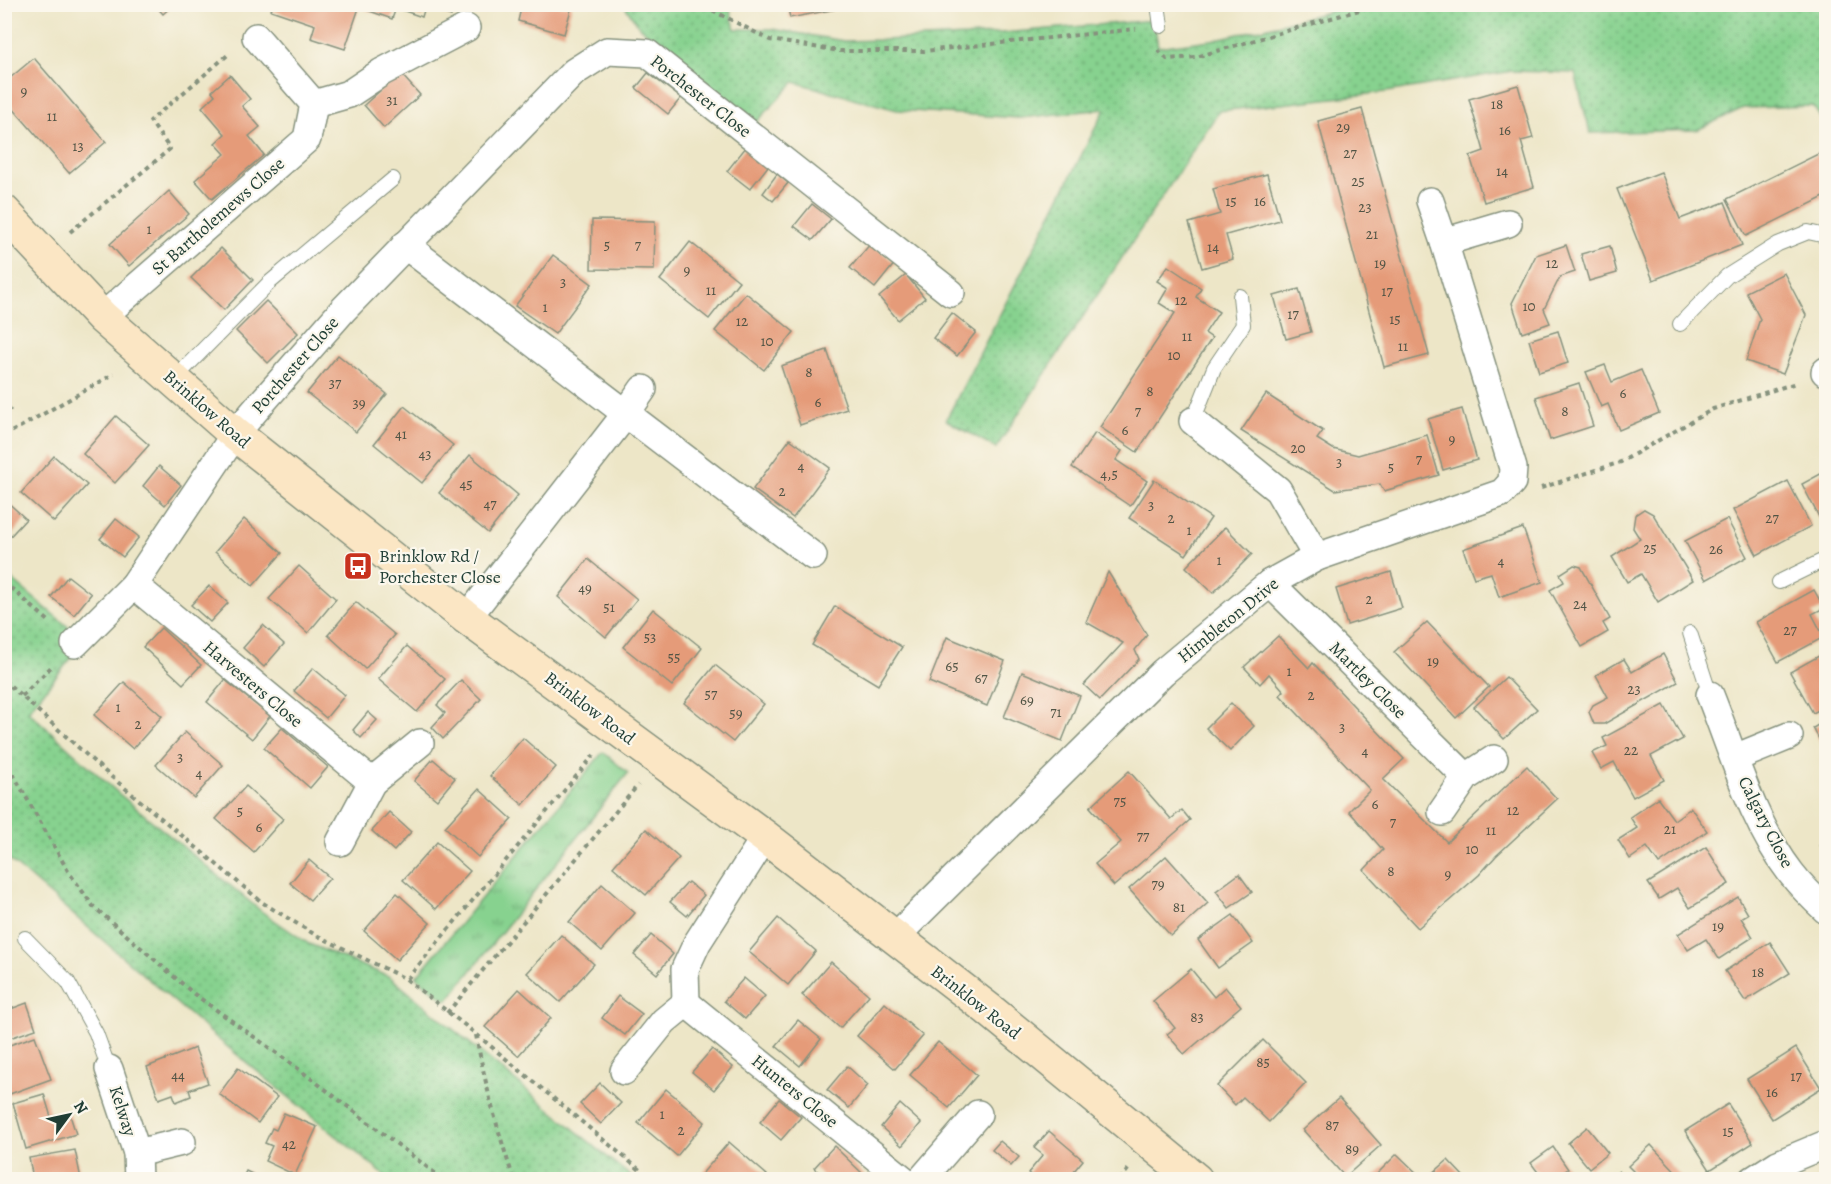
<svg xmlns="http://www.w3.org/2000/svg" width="1831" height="1184" font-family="Alegreya,serif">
	<defs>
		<pattern id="grass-tufts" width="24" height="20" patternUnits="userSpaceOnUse" patternTransform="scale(1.5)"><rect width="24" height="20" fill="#87d28f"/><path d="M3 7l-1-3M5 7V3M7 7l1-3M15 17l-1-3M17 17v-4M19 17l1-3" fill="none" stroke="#6eac76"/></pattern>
		<pattern id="park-dots" width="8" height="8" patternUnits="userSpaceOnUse" patternTransform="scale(1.5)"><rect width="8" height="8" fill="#87d28f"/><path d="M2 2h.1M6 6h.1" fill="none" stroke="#6eac76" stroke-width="1.8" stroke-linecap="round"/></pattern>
	</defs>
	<rect width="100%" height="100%" fill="#fbf7ec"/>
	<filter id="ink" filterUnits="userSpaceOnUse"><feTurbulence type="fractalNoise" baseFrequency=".0167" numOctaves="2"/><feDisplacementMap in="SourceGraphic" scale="12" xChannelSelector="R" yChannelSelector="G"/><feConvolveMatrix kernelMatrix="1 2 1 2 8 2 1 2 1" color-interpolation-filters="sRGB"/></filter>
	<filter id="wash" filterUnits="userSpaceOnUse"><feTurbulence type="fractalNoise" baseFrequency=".008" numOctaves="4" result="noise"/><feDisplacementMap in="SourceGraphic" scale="24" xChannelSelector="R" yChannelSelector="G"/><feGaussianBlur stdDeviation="1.35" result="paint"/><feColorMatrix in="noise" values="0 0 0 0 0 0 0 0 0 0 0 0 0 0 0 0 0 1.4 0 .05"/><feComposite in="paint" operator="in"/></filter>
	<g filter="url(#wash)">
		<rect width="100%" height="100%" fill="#ede6c7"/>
		<path fill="url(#grass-tufts)" stroke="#538862" stroke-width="1.5" d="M603,752L628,773L447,1001L416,977Z"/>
		<g fill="url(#park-dots)" stroke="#538862" stroke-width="1.5">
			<path d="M624,5H729L735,29H772L844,41L884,40L967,36L1154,20L1158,47L1211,40L1261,29L1355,5H1826V126L1813,106L1743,108L1697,130L1590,133L1575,73L1512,71L1386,92L1219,111L996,448L946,420L1105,109L1020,118L897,110L794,82L755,124L640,27Z"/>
			<path d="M4,573L85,641L28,711L118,793L261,911L309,944L390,977L634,1179H389L218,1039L5,856Z"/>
		</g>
		<g id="blocks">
			<g fill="#e59b79">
				<path d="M154,4H174L163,14Z"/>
				<path d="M366,4H455L451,16L425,7L422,17L396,8L392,19L364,9Z"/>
				<path d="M522,4L572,6L564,34L518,21Z"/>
				<path d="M787,4H853V6L790,18Z"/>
				<path d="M273,5H360L345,49L311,38L315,25L271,10Z"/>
				<path d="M34,58L106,142L69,173L4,98V83Z"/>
				<path d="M400,73L420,95L384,128L364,105Z"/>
				<path d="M648,73L681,98L668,114L636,88Z"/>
				<path d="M230,75L250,99L242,106L260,127L249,136L264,155L212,199L195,180L225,154L215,143L225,134L202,107L215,95L212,91Z"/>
				<path d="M1518,85L1533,138L1521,141L1534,187L1484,202L1470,156L1484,151L1469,99Z"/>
				<path d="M1362,109L1429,355L1384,367L1318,121Z"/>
				<path d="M746,147L769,165L750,189L727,171Z"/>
				<path d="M1820,153L1826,166V196L1746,236L1727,199Z"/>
				<path d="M1661,172L1680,219L1725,202L1742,245L1653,280L1617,189Z"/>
				<path d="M777,174L788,183L773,201L763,193Z"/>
				<path d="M1267,174L1280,220L1226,235L1233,259L1202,268L1189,223L1220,214L1213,189Z"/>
				<path d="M169,191L189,214L129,266L110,244Z"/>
				<path d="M812,204L831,219L813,240L794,226Z"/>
				<path d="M592,220L655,221L654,270L591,269Z"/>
				<path d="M690,242L739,281L709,319L660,280Z"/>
				<path d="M871,243L895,263L875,288L850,268Z"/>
				<path d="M1566,245L1575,272L1560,277L1544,309L1550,323L1522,333L1512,303L1536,255Z"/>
				<path d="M1610,246L1617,273L1589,281L1581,254Z"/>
				<path d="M221,248L253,280L224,310L191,278Z"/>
				<path d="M553,255L592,284L555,334L515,306Z"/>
				<path d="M1168,266L1201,288L1196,297L1219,312L1205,333L1212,338L1137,452L1100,427L1175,313L1159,303L1168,288L1157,281Z"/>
				<path d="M1784,273L1806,315L1783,374L1746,361L1760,319L1746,292Z"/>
				<path d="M906,275L925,298L898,320L879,297Z"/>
				<path d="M1299,289L1311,332L1286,339L1274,296Z"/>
				<path d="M746,293L794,332L764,370L715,331Z"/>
				<path d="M266,301L298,333L268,363L236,331Z"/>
				<path d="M952,313L976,332L957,356L933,338Z"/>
				<path d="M1558,331L1568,363L1539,372L1529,340Z"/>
				<path d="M827,350L847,409L800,425L781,366Z"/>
				<path d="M338,355L387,394L356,432L307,393Z"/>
				<path d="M1605,365L1612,382L1641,370L1659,413L1619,430L1608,404L1601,407L1586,372Z"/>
				<path d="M1579,383L1593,426L1550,440L1536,397Z"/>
				<path d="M1266,394L1323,431L1317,439L1333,449L1358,455L1427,435L1439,475L1384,491L1380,484L1335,490L1241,431Z"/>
				<path d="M4,398L11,410L4,413Z"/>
				<path d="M404,406L453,445L422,483L374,444Z"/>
				<path d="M1462,409L1477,460L1443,470L1428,419Z"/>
				<path d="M116,416L149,445L115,483L83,454Z"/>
				<path d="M1095,433L1122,451L1116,460L1147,481L1130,506L1072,467Z"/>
				<path d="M790,439L830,468L793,518L753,489Z"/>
				<path d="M470,455L518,495L488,533L439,493Z"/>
				<path d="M54,456L87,485L54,522L21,493Z"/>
				<path d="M159,466L181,485L165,505L143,486Z"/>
				<path d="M1826,471V516L1820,519L1802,484Z"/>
				<path d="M1154,480L1211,518L1186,555L1129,518Z"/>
				<path d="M1788,481L1811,526L1757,555L1733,510Z"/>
				<path d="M4,499L26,519L4,543Z"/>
				<path d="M1644,509L1653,514L1693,580L1658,602L1641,574L1627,582L1612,557L1640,539L1633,528L1635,515Z"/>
				<path d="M116,519L139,537L123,557L100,539Z"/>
				<path d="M244,519L282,553L253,586L215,552Z"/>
				<path d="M1727,519L1747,557L1706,580L1685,541Z"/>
				<path d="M1225,527L1252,554L1213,593L1186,567Z"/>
				<path d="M1523,528L1542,582L1499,597L1491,573L1474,578L1463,549Z"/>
				<path d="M588,559L637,599L606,637L558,597Z"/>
				<path d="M1574,565L1581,567L1610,619L1603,623L1608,632L1582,647L1550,590L1564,582L1560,574Z"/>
				<path d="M299,566L336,599L308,633L269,599Z"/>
				<path d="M1108,572L1147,635L1135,650L1139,659L1100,700L1084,685L1123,643L1086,622Z"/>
				<path d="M1391,572L1402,608L1347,625L1336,589Z"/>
				<path d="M68,576L91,594L74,615L51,597Z"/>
				<path d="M209,586L228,603L210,622L191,605Z"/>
				<path d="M1814,590L1824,608L1812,614L1824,637L1778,662L1756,622Z"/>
				<path d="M356,602L395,635L365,669L328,635Z"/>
				<path d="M835,606L902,647L878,685L812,645Z"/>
				<path d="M653,609L702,648L672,686L623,647Z"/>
				<path d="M1427,622L1489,687L1456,718L1394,652Z"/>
				<path d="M263,625L284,644L264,667L243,648Z"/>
				<path d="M161,628L201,665L183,684L143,647Z"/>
				<path d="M1278,636L1309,668L1313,663L1404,759L1383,779L1447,842L1527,766L1557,799L1496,856L1479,875L1418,928L1364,870L1383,850L1349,811L1370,790L1280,695L1284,691L1269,674L1260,684L1244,667Z"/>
				<path d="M947,637L1005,661L987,706L929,682Z"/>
				<path d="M407,646L445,679L417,712L378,679Z"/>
				<path d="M1826,652V706L1813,713L1790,672Z"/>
				<path d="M1663,654L1678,682L1604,724H1594L1589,712L1593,705L1608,697L1596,675L1624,659L1632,672Z"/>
				<path d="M715,665L764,704L733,742L684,703Z"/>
				<path d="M313,668L345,695L326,718L294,691Z"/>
				<path d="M1022,672L1080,696L1062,741L1004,717Z"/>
				<path d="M1506,677L1537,709L1504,739L1474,707Z"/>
				<path d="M225,680L270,716L252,739L207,702Z"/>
				<path d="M461,680L481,699L443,739L432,727L445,713L437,705Z"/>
				<path d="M124,682L162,716L133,749L94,715Z"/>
				<path d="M1231,703L1254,726L1230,751L1206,728Z"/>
				<path d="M1664,705L1683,739L1651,756L1664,780L1633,797L1614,762L1601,769L1592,753L1607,746L1603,738Z"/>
				<path d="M368,712L377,720L361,738L353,730Z"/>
				<path d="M1826,720V752L1813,728Z"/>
				<path d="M282,728L328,767L310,788L264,748Z"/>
				<path d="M185,732L223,765L194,798L156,765Z"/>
				<path d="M523,738L556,767L523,805L490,776Z"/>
				<path d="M433,759L455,778L437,800L414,781Z"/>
				<path d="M1129,771L1171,819L1182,810L1190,820L1114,886L1095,864L1121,842L1090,807Z"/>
				<path d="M246,786L283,819L254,852L216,819Z"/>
				<path d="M479,789L512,819L478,857L445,827Z"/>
				<path d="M1658,798L1674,820L1691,808L1707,831L1659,864L1647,847L1630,859L1618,840L1637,828L1630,817Z"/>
				<path d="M389,812L411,832L394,851L372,831Z"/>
				<path d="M646,829L679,858L646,895L613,867Z"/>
				<path d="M1826,841V858L1820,845Z"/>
				<path d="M437,842L470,871L436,909L403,880Z"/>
				<path d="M1706,847L1729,884L1690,908L1677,888L1659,899L1648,883Z"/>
				<path d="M1166,856L1208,903L1171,936L1129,889Z"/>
				<path d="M309,860L330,878L310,900L290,883Z"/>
				<path d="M1239,874L1252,892L1229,908L1216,891Z"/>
				<path d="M688,882L704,895L687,916L670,902Z"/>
				<path d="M602,884L635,913L602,951L569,922Z"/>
				<path d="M397,893L430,923L397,960L364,931Z"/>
				<path d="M1738,897L1748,914L1741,918L1753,937L1719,959L1706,939L1688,950L1678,934Z"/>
				<path d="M1233,915L1253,943L1218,968L1198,940Z"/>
				<path d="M778,918L816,951L788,985L749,952Z"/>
				<path d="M561,935L594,964L560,1002L527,973Z"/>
				<path d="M651,935L673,954L657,974L634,955Z"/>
				<path d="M1770,942L1790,973L1745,1001L1725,971Z"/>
				<path d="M831,962L869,995L840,1028L802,995Z"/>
				<path d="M1191,969L1214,997L1225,987L1241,1006L1184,1054L1167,1034L1175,1028L1153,1001Z"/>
				<path d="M744,978L765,996L745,1019L724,1001Z"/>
				<path d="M519,989L551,1018L518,1056L485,1027Z"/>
				<path d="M618,996L642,1014L625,1035L602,1018Z"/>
				<path d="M4,1001L8,1010L27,1003L36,1029L4,1040Z"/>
				<path d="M885,1003L923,1036L895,1069L857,1036Z"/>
				<path d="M798,1020L821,1039L800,1066L776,1046Z"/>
				<path d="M35,1036L51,1079L7,1095L4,1089V1047Z"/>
				<path d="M1263,1040L1306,1083L1269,1122L1243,1097L1235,1105L1217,1086Z"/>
				<path d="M938,1042L977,1075L949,1108L910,1075Z"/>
				<path d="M195,1048L208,1083L189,1090L191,1096L176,1102L173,1094L159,1099L147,1067Z"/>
				<path d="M1796,1048L1821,1088L1772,1119L1747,1079Z"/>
				<path d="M712,1049L733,1067L714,1090L692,1072Z"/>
				<path d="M847,1066L868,1085L849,1108L827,1090Z"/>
				<path d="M238,1068L277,1097L258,1123L219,1094Z"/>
				<path d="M600,1083L621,1103L601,1124L580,1104Z"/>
				<path d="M666,1089L705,1122L677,1156L638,1123Z"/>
				<path d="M44,1094L51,1117L69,1112L76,1134L26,1149L13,1103Z"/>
				<path d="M1339,1098L1381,1145L1345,1177L1303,1130Z"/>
				<path d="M779,1099L801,1117L781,1140L760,1122Z"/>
				<path d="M900,1104L921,1123L902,1146L881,1127Z"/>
				<path d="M1728,1104L1753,1143L1710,1170L1685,1131Z"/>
				<path d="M284,1113L317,1127L295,1175L265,1161L272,1146L265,1143L272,1128L276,1130Z"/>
				<path d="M1587,1127L1608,1153L1589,1168L1568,1143Z"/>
				<path d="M1049,1131L1083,1160L1074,1171L1084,1179H1035L1028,1173L1043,1155L1034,1148Z"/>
				<path d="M1000,1141L1019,1157L1011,1166L992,1150Z"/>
				<path d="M729,1142L767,1175L763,1179H705L700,1176Z"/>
				<path d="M1651,1145L1683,1179H1641L1628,1166Z"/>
				<path d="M834,1146L864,1175L860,1179H827L814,1168Z"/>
				<path d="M1553,1147L1568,1169L1553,1179H1543L1531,1163Z"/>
				<path d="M75,1150L81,1179H33L29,1158Z"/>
				<path d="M1397,1154L1423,1179H1372Z"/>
				<path d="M1448,1160L1465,1178L1464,1179H1434L1430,1176Z"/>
				<path d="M246,1171L262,1179H242Z"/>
				<path d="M1619,1171L1627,1179H1609Z"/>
			</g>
		</g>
	</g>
	<g filter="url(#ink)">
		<use href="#blocks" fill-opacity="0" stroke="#86927e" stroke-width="1.5"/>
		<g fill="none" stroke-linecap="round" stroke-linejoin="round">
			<g stroke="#86927e" stroke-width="16">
				<g id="lane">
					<path d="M1158,4L1161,26"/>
					<path d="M1680,324L1727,276L1778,244L1808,232L1826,236"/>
					<path d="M173,380L269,283L393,179"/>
					<path d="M1193,421L1214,368L1243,325L1240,296"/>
					<path d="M1779,582L1826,559"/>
					<path d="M1690,633L1710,695"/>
					<path d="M25,938L68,982L96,1033L109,1069"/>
				</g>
			</g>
			<g stroke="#86927e" stroke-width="30">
				<g id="street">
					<path d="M314,104L349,94L382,72L466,28"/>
					<path d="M1444,242L1508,223"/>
					<path d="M405,245L813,556"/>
					<path d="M102,317L307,139L314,104L256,37"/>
					<path d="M1825,372L1826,371"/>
					<path d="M1193,421L1278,490L1317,557"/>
					<path d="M1270,583L1466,777"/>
					<path d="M134,585L372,782"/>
					<path d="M467,618L625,415L643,389"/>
					<path d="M75,644L134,585L235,434L258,407L343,310L574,72L607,51L647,53L951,293"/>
					<path d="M1710,695C1734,755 1752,822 1791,873C1801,886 1814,899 1826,910"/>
					<path d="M1735,758L1789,736"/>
					<path d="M1442,812L1466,777L1494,759"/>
					<path d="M340,842L372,782L420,743"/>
					<path d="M894,938L1163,672L1270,583L1317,557L1502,493L1512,482L1513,468L1444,242L1430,201"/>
					<path d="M686,1003L904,1180"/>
					<path d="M109,1069L137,1153L138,1180"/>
					<path d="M624,1071L664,1021L686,1003L685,969L697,943L765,837"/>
					<path d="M137,1153L182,1142"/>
					<path d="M921,1180L978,1114"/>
					<path d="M1753,1180L1778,1164L1826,1144"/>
				</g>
			</g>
			<g stroke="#86927e" stroke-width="36">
				<path id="secondary" d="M4,212L102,317L235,434L467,618L765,837L988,1009L1196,1180"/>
			</g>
			<g stroke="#86927e" stroke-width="4" stroke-dasharray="4.5 4.5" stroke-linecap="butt">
				<path d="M706,4L712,10L770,40L840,51H924L1136,29"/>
				<path d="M1158,50L1167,59L1196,57L1380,4"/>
				<path d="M70,232L170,149L150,121L230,53"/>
				<path d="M4,436L114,374"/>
				<path d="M1541,488L1621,462L1713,409L1796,383"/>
				<path d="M4,582L51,623"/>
				<path d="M4,680L102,769L263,903L314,934L406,979L476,1034L652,1180"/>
				<path d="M22,696L53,665"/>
				<path d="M4,758L68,871L93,906L194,994L292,1064L444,1180"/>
				<path d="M407,979L594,755"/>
				<path d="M447,1013L638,785"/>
				<path d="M476,1035C485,1084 498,1132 514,1180"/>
				<path d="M1120,1180L1129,1168"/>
			</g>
			<use href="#lane" stroke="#fff" stroke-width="14"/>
			<use href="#street" stroke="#fff" stroke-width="27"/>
			<use href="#secondary" stroke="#fbe6c4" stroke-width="33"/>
		</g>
	</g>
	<defs>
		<g id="bus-square" transform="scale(1.5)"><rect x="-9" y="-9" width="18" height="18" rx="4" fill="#c8321e" stroke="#fbf7ec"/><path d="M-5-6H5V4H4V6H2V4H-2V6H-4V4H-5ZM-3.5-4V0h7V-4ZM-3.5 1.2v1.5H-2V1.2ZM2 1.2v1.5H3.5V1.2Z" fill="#fff"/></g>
	</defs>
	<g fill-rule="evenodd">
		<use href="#bus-square" x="358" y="566"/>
	</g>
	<g text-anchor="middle" stroke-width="4.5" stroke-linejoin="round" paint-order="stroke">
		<g font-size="15" fill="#505445">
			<text x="24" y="96">9</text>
			<text x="392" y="105">31</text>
			<text x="1497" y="109">18</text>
			<text x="52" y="121">11</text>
			<text x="1343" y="132">29</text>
			<text x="1505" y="135">16</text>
			<text x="78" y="151">13</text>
			<text x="1350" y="158">27</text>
			<text x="1502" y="176">14</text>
			<text x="1358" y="186">25</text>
			<text x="1231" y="206">15</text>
			<text x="1260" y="206">16</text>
			<text x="1365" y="212">23</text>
			<text x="149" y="234">1</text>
			<text x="1372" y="239">21</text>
			<text x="607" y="250">5</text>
			<text x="638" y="250">7</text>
			<text x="1213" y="252">14</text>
			<text x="1380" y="268">19</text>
			<text x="1552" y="268">12</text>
			<text x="687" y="275">9</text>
			<text x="563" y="287">3</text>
			<text x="711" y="295">11</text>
			<text x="1387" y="296">17</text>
			<text x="1181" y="305">12</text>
			<text x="1529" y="311">10</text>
			<text x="545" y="312">1</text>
			<text x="1293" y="319">17</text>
			<text x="1395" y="324">15</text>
			<text x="742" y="326">12</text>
			<text x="1187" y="341">11</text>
			<text x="767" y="346">10</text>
			<text x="1403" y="351">11</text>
			<text x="1174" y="360">10</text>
			<text x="809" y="377">8</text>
			<text x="335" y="388">37</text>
			<text x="1150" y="396">8</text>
			<text x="1623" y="398">6</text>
			<text x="818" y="407">6</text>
			<text x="359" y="408">39</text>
			<text x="1138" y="416">7</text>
			<text x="1565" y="416">8</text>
			<text x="1125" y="435">6</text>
			<text x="401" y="439">41</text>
			<text x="1452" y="444">9</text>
			<text x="1298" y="453">20</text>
			<text x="425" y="459">43</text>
			<text x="1419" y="464">7</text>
			<text x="1339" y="467">3</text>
			<text x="801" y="471">4</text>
			<text x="1391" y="472">5</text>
			<text x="1109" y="479">4,5</text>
			<text x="466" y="489">45</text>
			<text x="782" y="496">2</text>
			<text x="490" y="509">47</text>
			<text x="1151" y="510">3</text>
			<text x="1171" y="523">2</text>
			<text x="1772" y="523">27</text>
			<text x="1189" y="535">1</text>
			<text x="1650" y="553">25</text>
			<text x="1716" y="554">26</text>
			<text x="1219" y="565">1</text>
			<text x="1501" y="566">4</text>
			<text x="585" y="593">49</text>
			<text x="1369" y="604">2</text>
			<text x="1580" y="609">24</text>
			<text x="609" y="612">51</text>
			<text x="1790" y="635">27</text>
			<text x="650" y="642">53</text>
			<text x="674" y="662">55</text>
			<text x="1433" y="666">19</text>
			<text x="952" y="671">65</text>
			<text x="1289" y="676">1</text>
			<text x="981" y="683">67</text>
			<text x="1634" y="694">23</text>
			<text x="711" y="699">57</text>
			<text x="1311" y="700">2</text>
			<text x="1027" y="705">69</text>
			<text x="118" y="712">1</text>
			<text x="1056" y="717">71</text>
			<text x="736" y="718">59</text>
			<text x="138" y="729">2</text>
			<text x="1342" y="732">3</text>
			<text x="1631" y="755">22</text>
			<text x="1365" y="756">4</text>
			<text x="180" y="762">3</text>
			<text x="199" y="778">4</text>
			<text x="1120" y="806">75</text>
			<text x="1375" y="809">6</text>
			<text x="1513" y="815">12</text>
			<text x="240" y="816">5</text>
			<text x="1393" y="827">7</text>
			<text x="259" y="832">6</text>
			<text x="1670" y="834">21</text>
			<text x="1491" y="835">11</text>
			<text x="1143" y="841">77</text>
			<text x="1472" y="854">10</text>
			<text x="1391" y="876">8</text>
			<text x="1448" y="879">9</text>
			<text x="1158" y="889">79</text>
			<text x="1179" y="912">81</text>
			<text x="1718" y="931">19</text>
			<text x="1758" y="977">18</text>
			<text x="1197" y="1022">83</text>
			<text x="1263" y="1067">85</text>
			<text x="178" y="1080">44</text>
			<text x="1796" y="1081">17</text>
			<text x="1772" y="1097">16</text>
			<text x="662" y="1119">1</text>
			<text x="1332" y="1130">87</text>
			<text x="681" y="1135">2</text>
			<text x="1728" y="1136">15</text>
			<text x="289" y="1149">42</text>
			<text x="1352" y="1154">89</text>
		</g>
		<g font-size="18" fill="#1f3d34" stroke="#fbf7ec">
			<text transform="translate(701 96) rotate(38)" y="6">Porchester Close</text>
			<text transform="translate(218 216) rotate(-41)" y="6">St Bartholemews Close</text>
			<text transform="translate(295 365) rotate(-49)" y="6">Porchester Close</text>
			<text transform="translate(207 409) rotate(41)" y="6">Brinklow Road</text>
			<text transform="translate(1228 620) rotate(-39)" y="6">Himbleton Drive</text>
			<text transform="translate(1368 680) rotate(45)" y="6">Martley Close</text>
			<text transform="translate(253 684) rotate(40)" y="6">Harvesters Close</text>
			<text transform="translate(590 708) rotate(37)" y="6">Brinklow Road</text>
			<text transform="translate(1766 822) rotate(63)" y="6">Calgary Close</text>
			<text transform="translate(976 1002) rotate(38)" y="6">Brinklow Road</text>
			<text transform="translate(795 1091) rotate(39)" y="6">Hunters Close</text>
			<text transform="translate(123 1111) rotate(72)" y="6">Kelway</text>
		</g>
		<g font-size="18" fill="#1f3d34" stroke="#fbf7ec" text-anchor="start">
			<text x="379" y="562">Brinklow Rd /<tspan x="379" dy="21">Porchester Close</tspan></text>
		</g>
	</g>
	<rect width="1831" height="1184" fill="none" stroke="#fbf7ec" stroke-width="24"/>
	<g transform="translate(69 1115) rotate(57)" stroke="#fbf7ec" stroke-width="4.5" paint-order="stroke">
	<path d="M0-4.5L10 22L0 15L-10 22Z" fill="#1f3d34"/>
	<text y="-9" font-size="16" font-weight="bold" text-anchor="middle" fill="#1f3d34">N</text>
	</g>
</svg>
